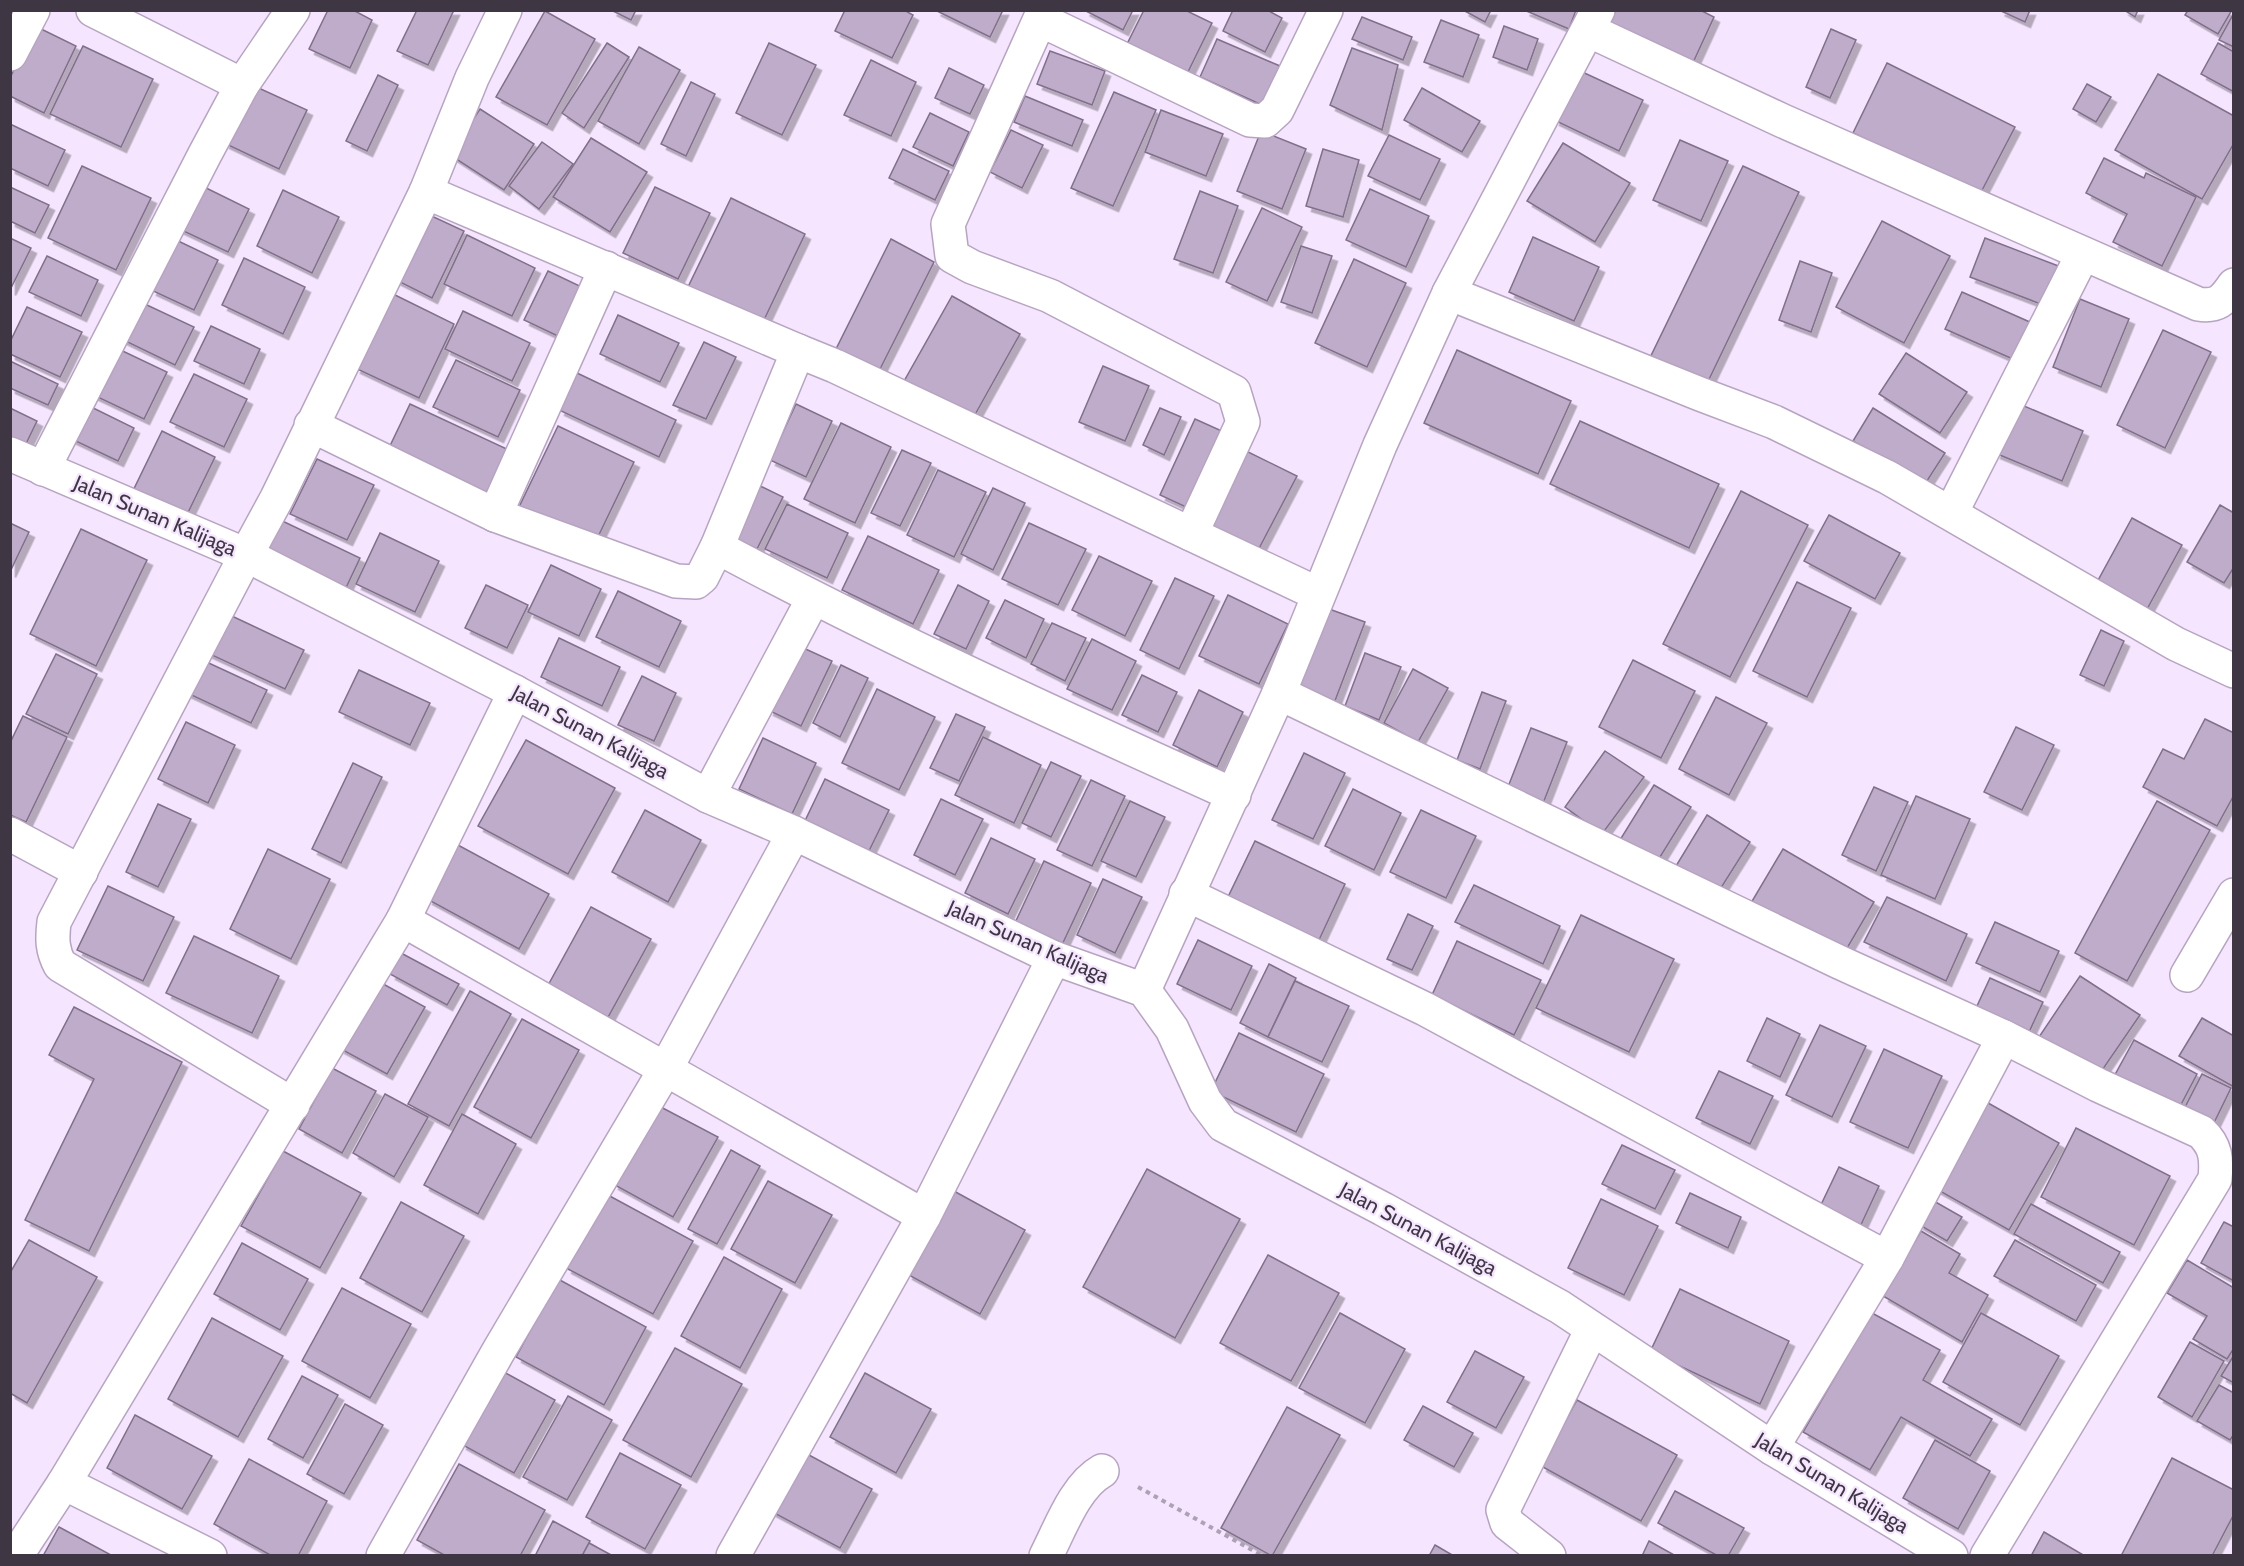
<svg xmlns="http://www.w3.org/2000/svg" width="2244" height="1566" font-family="Cabin,sans-serif">
	<defs>
		<filter id="shadow"><feDropShadow dx="5.5" dy="5.5" stdDeviation="0" flood-color="#0004"/></filter>
	</defs>
	<rect width="100%" height="100%" fill="#f5e5fe"/>
	<g fill="#bfacca" stroke="#806f8a" stroke-width="1.5" filter="url(#shadow)">
		<path d="M328,10H353L372,20L350,68L309,49Z"/>
		<path d="M417,10H454L428,65L397,51Z"/>
		<path d="M611,10H636L631,20Z"/>
		<path d="M845,10H904L913,15L892,58L835,31Z"/>
		<path d="M935,10H1003L990,37Z"/>
		<path d="M1084,10H1133L1123,30Z"/>
		<path d="M1144,10H1185L1212,23L1185,78L1125,48Z"/>
		<path d="M1233,10H1267L1282,18L1265,52L1223,31Z"/>
		<path d="M1463,10H1491L1485,22Z"/>
		<path d="M1524,10H1576L1569,29Z"/>
		<path d="M1616,10H1700L1714,17L1691,67L1608,27Z"/>
		<path d="M1999,10H2030L2025,22Z"/>
		<path d="M2124,10H2138L2135,17Z"/>
		<path d="M2188,10H2232L2218,34L2185,15Z"/>
		<path d="M545,11L595,39L547,125L496,97Z"/>
		<path d="M2234,13V47L2219,40Z"/>
		<path d="M1362,17L1412,37L1403,60L1352,39Z"/>
		<path d="M1441,20L1479,35L1463,77L1424,62Z"/>
		<path d="M35,26L76,46L44,113L10,96V78Z"/>
		<path d="M1504,26L1538,39L1527,70L1493,57Z"/>
		<path d="M1831,29L1856,40L1830,98L1806,87Z"/>
		<path d="M1217,39L1280,66L1262,105L1200,77Z"/>
		<path d="M607,43L629,57L584,128L562,113Z"/>
		<path d="M769,43L816,65L782,135L736,113Z"/>
		<path d="M2218,43L2234,52V92L2201,74Z"/>
		<path d="M83,46L153,79L121,147L50,114Z"/>
		<path d="M639,47L680,70L639,144L598,121Z"/>
		<path d="M1352,48L1398,65L1382,130L1330,105Z"/>
		<path d="M1050,51L1105,71L1092,105L1037,84Z"/>
		<path d="M871,60L916,82L891,136L844,115Z"/>
		<path d="M1887,63L2015,127L1979,196L1853,133Z"/>
		<path d="M949,68L984,85L970,114L935,98Z"/>
		<path d="M1578,70L1643,100L1619,151L1554,120Z"/>
		<path d="M2158,74L2234,116V143L2202,199L2115,150Z"/>
		<path d="M378,75L398,85L367,151L346,141Z"/>
		<path d="M691,82L715,94L686,156L661,144Z"/>
		<path d="M2087,84L2111,97L2096,122L2073,109Z"/>
		<path d="M252,85L307,110L279,169L224,143Z"/>
		<path d="M1422,88L1480,121L1462,152L1404,120Z"/>
		<path d="M1114,92L1156,110L1113,206L1071,188Z"/>
		<path d="M1025,96L1083,120L1072,146L1014,122Z"/>
		<path d="M480,109L534,144L504,190L450,155Z"/>
		<path d="M1161,110L1223,134L1206,176L1145,152Z"/>
		<path d="M930,113L969,132L953,166L913,147Z"/>
		<path d="M10,124L65,150L48,186L10,168Z"/>
		<path d="M1011,130L1043,145L1022,188L990,172Z"/>
		<path d="M1261,131L1306,149L1282,209L1237,191Z"/>
		<path d="M1389,135L1440,159L1420,200L1368,176Z"/>
		<path d="M591,138L647,172L610,232L553,197Z"/>
		<path d="M1680,140L1728,161L1701,221L1653,200Z"/>
		<path d="M542,142L573,164L539,209L509,186Z"/>
		<path d="M1563,143L1630,183L1595,242L1527,201Z"/>
		<path d="M903,149L949,171L935,200L889,178Z"/>
		<path d="M1323,149L1359,160L1343,217L1306,206Z"/>
		<path d="M2104,158L2144,178L2146,173L2196,197L2162,266L2113,242L2127,214L2086,193Z"/>
		<path d="M82,166L151,198L116,270L48,238Z"/>
		<path d="M1743,166L1799,192L1702,394L1646,366Z"/>
		<path d="M196,183L249,209L228,252L175,227Z"/>
		<path d="M10,187L49,205L35,233L10,221Z"/>
		<path d="M655,187L710,213L678,279L623,253Z"/>
		<path d="M1370,189L1429,216L1406,267L1346,240Z"/>
		<path d="M283,190L339,217L312,273L257,246Z"/>
		<path d="M1200,191L1238,206L1213,273L1174,259Z"/>
		<path d="M731,198L805,234L763,322L688,287Z"/>
		<path d="M1262,208L1302,227L1267,301L1226,282Z"/>
		<path d="M423,212L464,231L432,298L392,278Z"/>
		<path d="M1882,221L1950,256L1904,343L1836,307Z"/>
		<path d="M467,235L535,268L512,316L444,284Z"/>
		<path d="M1533,237L1599,267L1574,321L1509,292Z"/>
		<path d="M10,238L31,248L10,290Z"/>
		<path d="M1985,238L2061,267L2046,306L1970,277Z"/>
		<path d="M174,239L218,260L194,310L151,290Z"/>
		<path d="M891,239L934,262L877,375L834,353Z"/>
		<path d="M1301,246L1332,256L1312,313L1281,302Z"/>
		<path d="M47,256L98,280L81,316L29,292Z"/>
		<path d="M244,258L305,287L283,334L222,305Z"/>
		<path d="M1354,259L1406,283L1367,367L1315,343Z"/>
		<path d="M1800,261L1832,273L1811,332L1779,320Z"/>
		<path d="M548,271L586,289L562,338L524,320Z"/>
		<path d="M1962,292L2032,323L2015,360L1945,329Z"/>
		<path d="M391,293L454,324L419,398L355,368Z"/>
		<path d="M952,296L1020,334L972,420L903,383Z"/>
		<path d="M132,298L194,327L175,365L113,335Z"/>
		<path d="M2080,299L2129,319L2101,387L2053,367Z"/>
		<path d="M27,307L82,332L60,377L10,354V342Z"/>
		<path d="M463,311L530,343L512,381L445,349Z"/>
		<path d="M618,315L679,343L660,382L600,354Z"/>
		<path d="M211,326L260,349L244,384L194,361Z"/>
		<path d="M2163,330L2211,352L2165,448L2117,425Z"/>
		<path d="M704,342L736,357L706,419L673,405Z"/>
		<path d="M110,345L167,372L144,419L87,392Z"/>
		<path d="M1457,350L1571,401L1538,474L1424,423Z"/>
		<path d="M1906,353L1967,392L1940,433L1879,394Z"/>
		<path d="M456,360L520,390L498,437L433,407Z"/>
		<path d="M10,361L58,384L48,405L10,388Z"/>
		<path d="M1103,366L1149,386L1125,441L1079,422Z"/>
		<path d="M577,373L676,420L659,457L559,410Z"/>
		<path d="M194,374L247,399L224,447L170,422Z"/>
		<path d="M81,402L134,428L118,461L65,436Z"/>
		<path d="M2017,403L2083,431L2062,481L1995,453Z"/>
		<path d="M410,404L509,450L486,495L389,448Z"/>
		<path d="M796,404L832,421L806,477L770,460Z"/>
		<path d="M10,408L37,421L23,450L10,444Z"/>
		<path d="M1160,408L1181,417L1164,455L1143,445Z"/>
		<path d="M1873,408L1945,453L1925,484L1853,441Z"/>
		<path d="M1195,419L1233,436L1197,512L1160,495Z"/>
		<path d="M1580,421L1719,484L1689,548L1550,484Z"/>
		<path d="M841,423L891,447L855,523L804,499Z"/>
		<path d="M558,426L634,462L595,543L519,507Z"/>
		<path d="M162,431L215,457L182,525L129,499Z"/>
		<path d="M1238,447L1297,476L1254,558L1196,529Z"/>
		<path d="M902,450L931,463L900,526L871,513Z"/>
		<path d="M317,459L374,485L347,540L290,514Z"/>
		<path d="M938,470L986,492L954,557L907,535Z"/>
		<path d="M752,482L783,497L757,549L726,535Z"/>
		<path d="M993,488L1025,503L993,570L961,554Z"/>
		<path d="M1741,491L1808,525L1730,677L1663,644Z"/>
		<path d="M787,504L848,533L827,578L765,549Z"/>
		<path d="M2220,505L2234,513V567L2224,583L2187,562Z"/>
		<path d="M1829,515L1900,553L1875,599L1804,561Z"/>
		<path d="M274,517L360,558L344,592L258,551Z"/>
		<path d="M2132,518L2182,545L2146,611L2096,584Z"/>
		<path d="M10,523L29,532L10,572Z"/>
		<path d="M1029,523L1086,549L1058,605L1002,579Z"/>
		<path d="M81,529L147,560L96,666L30,634Z"/>
		<path d="M380,533L439,561L415,612L356,584Z"/>
		<path d="M868,536L939,570L913,624L842,590Z"/>
		<path d="M1099,556L1152,581L1125,636L1072,610Z"/>
		<path d="M551,565L601,589L579,636L528,612Z"/>
		<path d="M1175,578L1214,596L1179,669L1140,650Z"/>
		<path d="M1797,582L1851,608L1807,697L1753,671Z"/>
		<path d="M486,585L528,605L507,648L465,628Z"/>
		<path d="M958,585L989,601L966,649L934,634Z"/>
		<path d="M618,591L681,621L659,667L596,637Z"/>
		<path d="M1228,595L1288,624L1259,684L1199,656Z"/>
		<path d="M1005,600L1044,619L1026,658L986,638Z"/>
		<path d="M1318,605L1365,622L1333,706L1286,689Z"/>
		<path d="M219,610L304,650L285,689L199,649Z"/>
		<path d="M1052,623L1086,638L1065,681L1031,664Z"/>
		<path d="M2101,630L2124,641L2104,686L2080,675Z"/>
		<path d="M559,638L620,667L602,706L541,677Z"/>
		<path d="M1092,639L1136,661L1112,710L1067,689Z"/>
		<path d="M799,646L832,661L801,726L768,710Z"/>
		<path d="M1365,653L1401,667L1379,720L1345,706Z"/>
		<path d="M56,654L97,674L68,734L26,714Z"/>
		<path d="M200,659L267,690L251,723L185,692Z"/>
		<path d="M1633,660L1695,691L1661,758L1599,727Z"/>
		<path d="M841,665L868,678L840,737L813,723Z"/>
		<path d="M1413,669L1448,688L1418,742L1384,723Z"/>
		<path d="M359,670L430,703L410,745L339,712Z"/>
		<path d="M1142,675L1177,692L1158,732L1122,715Z"/>
		<path d="M642,676L676,693L654,741L618,725Z"/>
		<path d="M877,689L935,717L899,790L842,763Z"/>
		<path d="M1199,690L1243,712L1217,767L1173,745Z"/>
		<path d="M1482,692L1506,701L1480,769L1457,760Z"/>
		<path d="M1716,697L1767,723L1729,795L1679,769Z"/>
		<path d="M956,714L985,727L959,781L930,768Z"/>
		<path d="M23,716L67,737L26,822L10,815V743Z"/>
		<path d="M2205,719L2234,733V795L2217,826L2143,787L2163,749L2184,759Z"/>
		<path d="M186,722L235,745L208,803L158,779Z"/>
		<path d="M2016,727L2054,745L2022,810L1984,792Z"/>
		<path d="M1531,728L1567,742L1542,806L1506,792Z"/>
		<path d="M983,737L1041,765L1014,823L955,795Z"/>
		<path d="M763,738L816,763L792,814L739,789Z"/>
		<path d="M526,740L615,788L568,874L478,826Z"/>
		<path d="M1605,751L1644,777L1602,834L1565,807Z"/>
		<path d="M1304,753L1345,773L1313,839L1272,820Z"/>
		<path d="M1051,762L1081,776L1051,837L1022,823Z"/>
		<path d="M353,763L382,777L341,863L312,849Z"/>
		<path d="M825,779L889,810L867,855L803,825Z"/>
		<path d="M1091,780L1125,796L1092,866L1057,850Z"/>
		<path d="M1654,785L1691,807L1652,870L1615,848Z"/>
		<path d="M1874,787L1908,802L1876,871L1842,855Z"/>
		<path d="M1353,789L1401,813L1374,870L1325,846Z"/>
		<path d="M1916,796L1970,819L1935,899L1881,875Z"/>
		<path d="M941,799L983,819L955,875L914,855Z"/>
		<path d="M1130,801L1165,817L1136,877L1101,861Z"/>
		<path d="M2157,801L2210,830L2127,981L2075,953Z"/>
		<path d="M158,804L191,819L158,887L126,872Z"/>
		<path d="M645,810L701,840L668,902L612,872Z"/>
		<path d="M1421,810L1476,836L1446,898L1390,872Z"/>
		<path d="M1707,815L1750,842L1719,891L1676,866Z"/>
		<path d="M991,838L1035,859L1008,914L965,893Z"/>
		<path d="M1255,841L1345,884L1319,940L1228,897Z"/>
		<path d="M456,844L549,894L519,949L427,899Z"/>
		<path d="M268,849L330,879L291,959L230,929Z"/>
		<path d="M1783,849L1874,902L1839,962L1748,908Z"/>
		<path d="M1044,861L1091,883L1061,947L1014,925Z"/>
		<path d="M1103,879L1142,897L1115,953L1077,935Z"/>
		<path d="M1474,885L1560,926L1543,964L1455,922Z"/>
		<path d="M108,886L174,917L143,981L77,950Z"/>
		<path d="M1887,897L1967,934L1946,981L1864,942Z"/>
		<path d="M591,907L651,939L606,1021L546,989Z"/>
		<path d="M1408,914L1433,926L1412,970L1387,959Z"/>
		<path d="M1581,915L1674,959L1629,1052L1536,1008Z"/>
		<path d="M1995,922L2059,951L2040,992L1976,963Z"/>
		<path d="M194,936L279,976L252,1033L166,993Z"/>
		<path d="M1198,940L1252,966L1231,1010L1177,984Z"/>
		<path d="M1457,941L1541,980L1514,1035L1432,995Z"/>
		<path d="M401,953L459,984L447,1005L390,974Z"/>
		<path d="M1269,964L1296,978L1268,1037L1240,1023Z"/>
		<path d="M2080,976L2140,1015L2094,1082L2035,1043Z"/>
		<path d="M1990,978L2043,1002L2023,1045L1970,1021Z"/>
		<path d="M376,980L425,1007L387,1074L339,1048Z"/>
		<path d="M1295,981L1349,1006L1322,1062L1268,1037Z"/>
		<path d="M470,991L511,1014L449,1126L408,1104Z"/>
		<path d="M74,1007L182,1062L89,1251L25,1220L94,1079L49,1055Z"/>
		<path d="M1767,1018L1800,1034L1780,1077L1747,1061Z"/>
		<path d="M2202,1018L2234,1036V1087L2179,1056Z"/>
		<path d="M522,1019L579,1050L531,1138L474,1107Z"/>
		<path d="M1820,1025L1866,1046L1832,1117L1786,1095Z"/>
		<path d="M1239,1033L1324,1074L1296,1132L1211,1091Z"/>
		<path d="M2134,1040L2197,1074L2175,1116L2111,1082Z"/>
		<path d="M1884,1049L1942,1076L1908,1148L1850,1122Z"/>
		<path d="M332,1068L376,1091L342,1153L299,1129Z"/>
		<path d="M1719,1071L1773,1096L1750,1144L1696,1118Z"/>
		<path d="M2202,1074L2231,1088L2210,1131L2180,1117Z"/>
		<path d="M385,1094L428,1117L394,1177L353,1153Z"/>
		<path d="M1981,1099L2059,1143L2009,1230L1931,1186Z"/>
		<path d="M657,1105L718,1137L673,1217L613,1184Z"/>
		<path d="M462,1114L516,1144L478,1214L424,1185Z"/>
		<path d="M2076,1128L2170,1176L2134,1245L2041,1197Z"/>
		<path d="M1622,1145L1675,1170L1655,1209L1602,1184Z"/>
		<path d="M731,1150L760,1166L717,1244L688,1229Z"/>
		<path d="M283,1151L361,1193L320,1268L241,1226Z"/>
		<path d="M1839,1167L1879,1186L1859,1229L1819,1209Z"/>
		<path d="M1147,1169L1240,1219L1175,1338L1083,1287Z"/>
		<path d="M768,1181L832,1215L795,1283L731,1249Z"/>
		<path d="M952,1190L1025,1230L980,1314L907,1274Z"/>
		<path d="M1690,1193L1741,1217L1728,1248L1676,1223Z"/>
		<path d="M606,1194L693,1241L653,1314L566,1268Z"/>
		<path d="M1601,1199L1658,1226L1624,1295L1568,1268Z"/>
		<path d="M1932,1200L1962,1217L1947,1241L1918,1224Z"/>
		<path d="M401,1202L464,1236L422,1312L360,1278Z"/>
		<path d="M2031,1204L2120,1252L2103,1283L2014,1234Z"/>
		<path d="M2224,1222L2234,1227V1281L2201,1263Z"/>
		<path d="M1921,1231L1960,1254L1949,1273L1988,1295L1962,1342L1883,1296Z"/>
		<path d="M29,1240L97,1277L27,1403L10,1393V1273Z"/>
		<path d="M2015,1240L2096,1285L2076,1321L1994,1276Z"/>
		<path d="M242,1243L308,1279L280,1330L214,1294Z"/>
		<path d="M1268,1255L1339,1293L1291,1381L1220,1343Z"/>
		<path d="M724,1257L782,1289L740,1368L681,1336Z"/>
		<path d="M2187,1260L2234,1288V1348L2227,1359L2193,1339L2207,1316L2167,1293Z"/>
		<path d="M558,1279L646,1327L604,1405L516,1357Z"/>
		<path d="M342,1288L411,1324L370,1398L302,1361Z"/>
		<path d="M1680,1289L1789,1341L1760,1404L1650,1352Z"/>
		<path d="M1340,1313L1405,1349L1365,1423L1299,1388Z"/>
		<path d="M1872,1313L1940,1350L1923,1380L1992,1419L1970,1456L1901,1417L1870,1470L1803,1432Z"/>
		<path d="M1981,1313L2059,1356L2020,1425L1943,1382Z"/>
		<path d="M212,1318L283,1356L238,1437L168,1399Z"/>
		<path d="M2190,1342L2224,1361L2192,1417L2158,1397Z"/>
		<path d="M675,1348L742,1384L691,1477L623,1440Z"/>
		<path d="M1475,1351L1524,1377L1496,1428L1447,1402Z"/>
		<path d="M2234,1355V1383L2221,1376Z"/>
		<path d="M502,1371L555,1400L514,1473L461,1444Z"/>
		<path d="M865,1373L931,1409L896,1473L830,1437Z"/>
		<path d="M302,1376L338,1395L303,1458L268,1439Z"/>
		<path d="M2219,1385L2234,1393V1434L2230,1440L2197,1421Z"/>
		<path d="M568,1396L612,1420L567,1500L523,1477Z"/>
		<path d="M1577,1400L1677,1455L1641,1521L1541,1466Z"/>
		<path d="M345,1404L383,1425L344,1494L307,1474Z"/>
		<path d="M1423,1406L1473,1433L1454,1467L1404,1440Z"/>
		<path d="M1287,1407L1340,1435L1272,1556L1221,1528Z"/>
		<path d="M135,1415L212,1456L182,1509L107,1468Z"/>
		<path d="M1935,1440L1990,1471L1958,1529L1903,1498Z"/>
		<path d="M796,1448L872,1489L840,1548L763,1507Z"/>
		<path d="M620,1453L681,1485L645,1549L586,1517Z"/>
		<path d="M2172,1458L2234,1490V1514L2212,1556H2121Z"/>
		<path d="M249,1459L327,1501L298,1556H272L214,1524Z"/>
		<path d="M459,1464L545,1510L520,1556H446L417,1540Z"/>
		<path d="M1675,1491L1744,1528L1728,1556H1718L1658,1523Z"/>
		<path d="M553,1521L590,1541L582,1556H535Z"/>
		<path d="M59,1527L111,1555L43,1556Z"/>
		<path d="M2044,1532L2085,1556H2031Z"/>
		<path d="M1649,1541L1676,1556H1642Z"/>
		<path d="M589,1543L613,1556H582Z"/>
		<path d="M1435,1545L1454,1556H1429Z"/>
	</g>
	<g fill="none" stroke-linecap="round" stroke-linejoin="round">
		<g stroke="#b7a4c1" stroke-width="36">
			<g id="street">
				<path d="M93,10L242,85"/>
				<path d="M1044,10L948,224L952,256L972,267L1050,296L1234,392L1243,422L1191,534"/>
				<path d="M1041,20L1250,120L1265,121L1277,110L1326,10"/>
				<path d="M1588,30L1783,121L2198,304C2217,307 2223,301 2234,285"/>
				<path d="M10,54L33,10"/>
				<path d="M426,192L472,78L505,10"/>
				<path d="M1449,293L1700,394L1774,422L1887,477L2176,644L2234,671"/>
				<path d="M798,351L835,366L1318,594"/>
				<path d="M10,454L246,555L515,692L708,796L794,833L1054,958L1144,990L1172,1029L1205,1101L1223,1125L1383,1209L1560,1307L1772,1448L1951,1556"/>
				<path d="M43,469L205,154L242,85L293,10"/>
				<path d="M1951,513L2083,254"/>
				<path d="M495,515L606,268"/>
				<path d="M717,547C885,637 1059,716 1234,795"/>
				<path d="M1279,693L1380,445L1449,293L1598,10"/>
				<path d="M708,796L813,599"/>
				<path d="M10,834L81,872"/>
				<path d="M1186,894L1425,1009L1887,1258"/>
				<path d="M403,920L924,1216"/>
				<path d="M2187,975L2234,895"/>
				<path d="M1144,990L1279,693L1839,962L2004,1037L2098,1085L2201,1132C2216,1146 2217,1159 2215,1179L1987,1556"/>
				<path d="M293,1105L60,965C52,950 52,939 54,922L246,555L277,498L426,192L798,351L717,547L702,577L696,582L676,581L495,515L311,425"/>
				<path d="M1772,1448L1887,1258L2004,1037"/>
				<path d="M64,1483L210,1556"/>
				<path d="M16,1556L64,1483L403,920L515,692"/>
				<path d="M383,1556L498,1352L665,1070L794,833"/>
				<path d="M733,1556L924,1216L1054,958"/>
				<path d="M1046,1556C1060,1529 1075,1486 1102,1471"/>
				<path d="M1549,1556L1507,1523L1503,1510L1592,1329"/>
			</g>
		</g>
		<path stroke="#ada1b5" stroke-width="4" stroke-dasharray="4.5 4.5" stroke-linecap="butt" d="M1138,1487L1263,1556"/>
		<use href="#street" stroke="#fff" stroke-width="33"/>
	</g>
	<g text-anchor="middle" stroke-width="4.5" stroke-linejoin="round" paint-order="stroke">
		<g font-size="21" fill="#3e3743" stroke="#f5e5fe">
			<text transform="translate(155 516) rotate(23)" y="7">Jalan Sunan Kalijaga</text>
			<text transform="translate(590 732) rotate(28)" y="7">Jalan Sunan Kalijaga</text>
			<text transform="translate(1028 942) rotate(24)" y="7">Jalan Sunan Kalijaga</text>
			<text transform="translate(1418 1229) rotate(28)" y="7">Jalan Sunan Kalijaga</text>
			<text transform="translate(1832 1483) rotate(31)" y="7">Jalan Sunan Kalijaga</text>
		</g>
	</g>
	<rect width="2244" height="1566" fill="none" stroke="#3e3743" stroke-width="24"/>
</svg>
